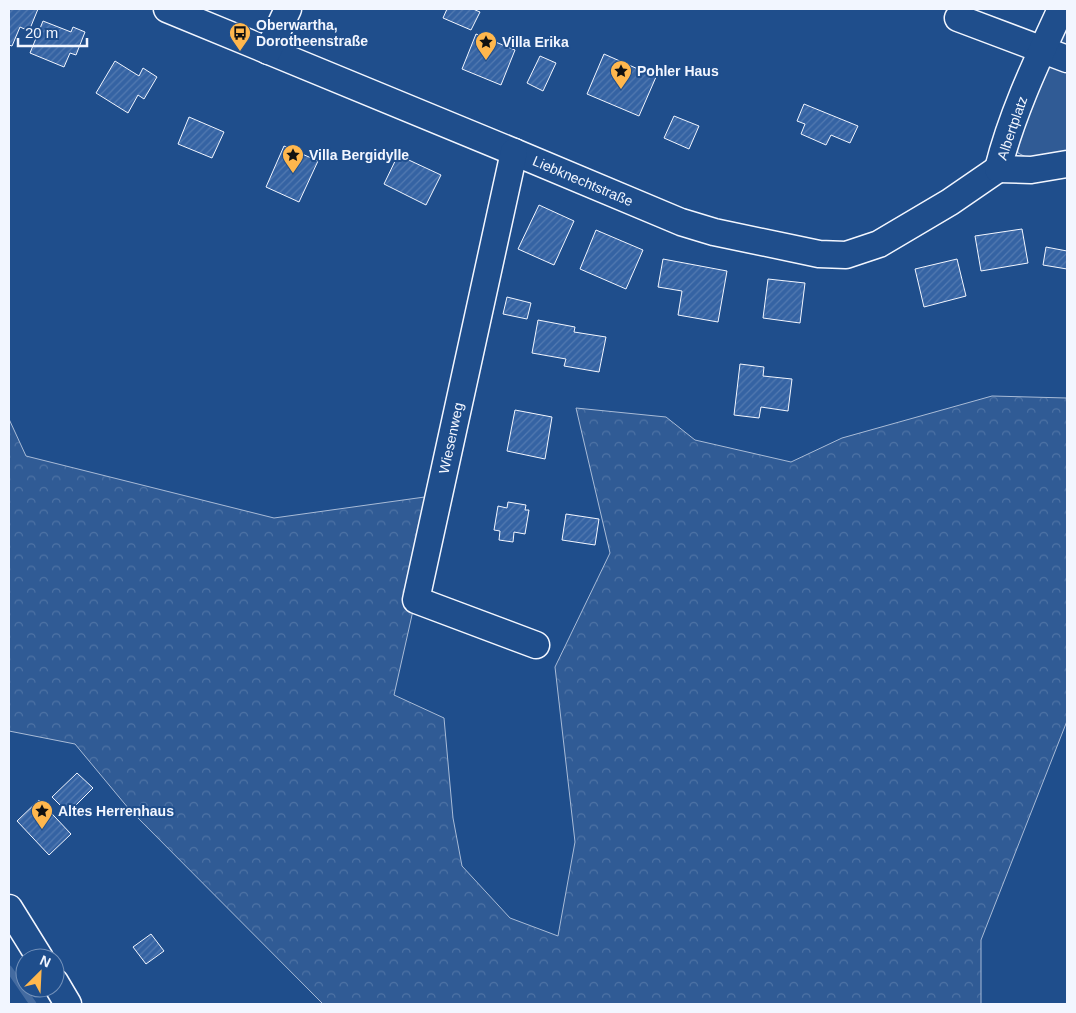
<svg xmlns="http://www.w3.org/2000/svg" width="1076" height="1013" font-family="Helvetica,sans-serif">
	<defs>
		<pattern id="forest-crowns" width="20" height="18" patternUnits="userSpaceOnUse" patternTransform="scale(1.25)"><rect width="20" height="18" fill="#305b95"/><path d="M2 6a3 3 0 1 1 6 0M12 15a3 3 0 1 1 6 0" fill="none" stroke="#4e73a5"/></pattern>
		<pattern id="building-hatch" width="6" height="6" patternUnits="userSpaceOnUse" patternTransform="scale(1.25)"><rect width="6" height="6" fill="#3563a3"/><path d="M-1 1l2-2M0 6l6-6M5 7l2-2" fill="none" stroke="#537ab1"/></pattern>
	</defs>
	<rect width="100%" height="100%" fill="#1f4e8c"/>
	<path fill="#305b95" stroke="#a8bbd7" d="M1067,23V152L1028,158L1018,153L1016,142Z"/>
	<path fill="url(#forest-crowns)" stroke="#a8bbd7" d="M992,396L1067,398V721L981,940V1004H323L129,809L75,744L9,731V419L26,456L274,518L439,495L394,695L444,718L453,818L462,866L510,918L558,936L575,842L555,667L610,553L576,408L666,417L695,440L791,462L842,438Z"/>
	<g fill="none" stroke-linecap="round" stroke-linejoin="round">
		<path stroke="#446ba0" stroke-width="7" d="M9,969L33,1004"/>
	</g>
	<g fill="url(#building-hatch)" stroke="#f2f6ff">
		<path d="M9,9H38L29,31L20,27L12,46L9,45Z"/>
		<path d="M447,9H473L480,12L471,30L443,18Z"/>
		<path d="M43,21L71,32L73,27L85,32L76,55L70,53L64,67L30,53Z"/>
		<path d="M476,34L515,50L501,85L462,69Z"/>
		<path d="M604,54L656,77L639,116L587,94Z"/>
		<path d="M540,56L556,63L543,91L527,83Z"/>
		<path d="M115,61L139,76L143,68L157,77L144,99L138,95L128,113L96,93Z"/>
		<path d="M804,104L858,126L850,143L831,135L826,145L801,134L805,124L797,121Z"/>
		<path d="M674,116L699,126L689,149L664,138Z"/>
		<path d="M189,117L224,132L212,158L178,144Z"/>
		<path d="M284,146L318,161L299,202L266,187Z"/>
		<path d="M398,155L441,175L426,205L384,184Z"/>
		<path d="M539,205L574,221L554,265L518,249Z"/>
		<path d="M1022,229L1028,263L981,271L975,236Z"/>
		<path d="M596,230L643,250L626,289L580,269Z"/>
		<path d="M1046,247L1067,251V269L1043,265Z"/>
		<path d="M663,259L727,271L718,322L678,315L682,291L658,287Z"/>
		<path d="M957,259L966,296L924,307L915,269Z"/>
		<path d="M768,279L805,283L800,323L763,318Z"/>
		<path d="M507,297L531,303L527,319L503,314Z"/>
		<path d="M538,320L575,327L574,332L606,337L599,372L564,366L566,359L532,353Z"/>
		<path d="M740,364L764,367L763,376L792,379L788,411L761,407L759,418L734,415Z"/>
		<path d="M515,410L552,417L545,459L507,451Z"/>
		<path d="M508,502L526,505L525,510H529L525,534L514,532L513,542L499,540L500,531L494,530L498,506L507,508Z"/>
		<path d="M566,514L599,519L595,545L562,540Z"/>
		<path d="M77,773L93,788L68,813L52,797Z"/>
		<path d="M39,800L71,834L49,855L17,821Z"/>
		<path d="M151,934L164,951L146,964L133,947Z"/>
	</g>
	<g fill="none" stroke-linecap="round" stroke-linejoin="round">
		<g stroke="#f2f6ff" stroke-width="29">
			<g id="minor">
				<path d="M167,9L514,152L681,222L714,232L819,254L846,255L879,244L950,202L998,169"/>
				<path d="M958,18L1067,59"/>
				<path d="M268,51L288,9"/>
				<path d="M514,152L416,600L536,645"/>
				<path d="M998,169C1012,113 1037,61 1061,9"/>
				<path d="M998,169L1031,170L1067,164"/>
				<path d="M9,908L40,958"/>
				<path d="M55,982L68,1004"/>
			</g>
		</g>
		<use href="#minor" stroke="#1f4e8c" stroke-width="26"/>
	</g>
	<defs>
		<g id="bus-pin" transform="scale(1.125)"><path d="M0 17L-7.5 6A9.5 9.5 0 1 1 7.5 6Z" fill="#ffb74d" stroke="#1f4e8c"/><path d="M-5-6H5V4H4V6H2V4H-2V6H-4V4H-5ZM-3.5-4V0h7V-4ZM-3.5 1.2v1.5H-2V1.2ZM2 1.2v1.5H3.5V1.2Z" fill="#111"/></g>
		<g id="sight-pin" transform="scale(1.125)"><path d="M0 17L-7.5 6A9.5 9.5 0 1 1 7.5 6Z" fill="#ffb74d" stroke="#1f4e8c"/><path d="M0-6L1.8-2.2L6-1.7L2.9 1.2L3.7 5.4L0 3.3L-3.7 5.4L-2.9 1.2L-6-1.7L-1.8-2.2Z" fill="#111"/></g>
	</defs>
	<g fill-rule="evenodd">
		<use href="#bus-pin" x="240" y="33"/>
		<use href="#sight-pin" x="486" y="42"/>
		<use href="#sight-pin" x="621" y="71"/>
		<use href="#sight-pin" x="293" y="155"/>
		<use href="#sight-pin" x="42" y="811"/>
	</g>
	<g text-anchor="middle" stroke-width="4" stroke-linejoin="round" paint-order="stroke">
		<g font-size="14" font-weight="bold" fill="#f2f6ff" stroke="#1f4e8c" text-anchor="start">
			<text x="256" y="30">Oberwartha,<tspan x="256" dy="16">Dorotheenstraße</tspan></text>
			<text x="502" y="47">Villa Erika</text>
			<text x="637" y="76">Pohler Haus</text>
			<text x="309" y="160">Villa Bergidylle</text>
			<text x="58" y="816">Altes Herrenhaus</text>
		</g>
		<g font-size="14" fill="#f2f6ff" stroke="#1f4e8c">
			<text transform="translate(1012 128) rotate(-71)" y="5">Albertplatz</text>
			<text transform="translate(583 181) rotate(23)" y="5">Liebknechtstraße</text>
			<text transform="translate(451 438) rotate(-78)" y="5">Wiesenweg</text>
		</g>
	</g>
	<rect width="1076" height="1013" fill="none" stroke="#f2f6ff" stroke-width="20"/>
	<g transform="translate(40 973) rotate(24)"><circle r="24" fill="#1f4e8c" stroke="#7391ba"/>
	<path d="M0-4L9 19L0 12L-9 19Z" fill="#ffb74d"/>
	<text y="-8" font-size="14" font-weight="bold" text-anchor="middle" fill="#f2f6ff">N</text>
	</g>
	<path d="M18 38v8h69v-8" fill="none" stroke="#f2f6ff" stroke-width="2.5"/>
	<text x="25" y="38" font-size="15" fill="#f2f6ff" stroke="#1f4e8c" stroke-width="4" paint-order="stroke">20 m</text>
</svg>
